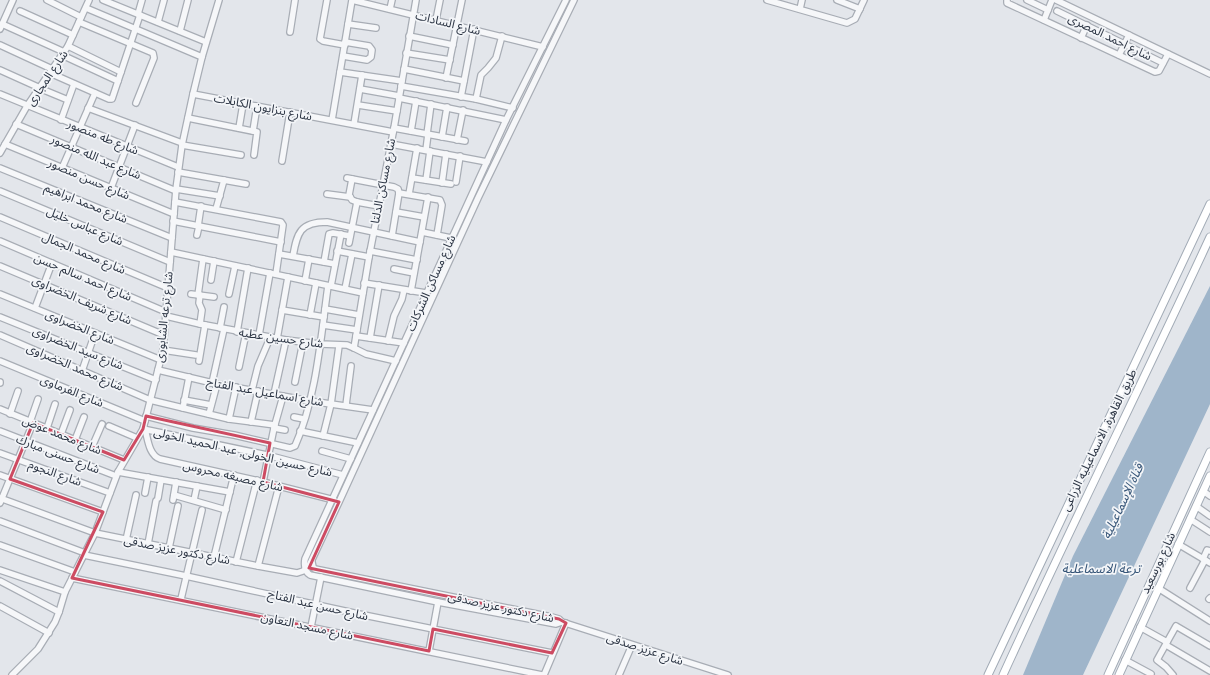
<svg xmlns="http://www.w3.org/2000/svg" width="1210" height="675" font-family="'Varela Round','Noto Sans Arabic',sans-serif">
	<rect width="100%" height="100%" fill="#e3e6eb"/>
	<path fill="#9fb5ca" d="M1210,286V404L1083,675H1023L1073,556Z"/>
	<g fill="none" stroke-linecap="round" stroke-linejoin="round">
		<g stroke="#a8adb5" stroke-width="8">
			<g id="minor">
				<path d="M47,0L81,17"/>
				<path d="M103,0L206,42"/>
				<path d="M327,0L320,39L323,41L345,45"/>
				<path d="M767,0L847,23L855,19L864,0"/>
				<path d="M837,0L860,9"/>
				<path d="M1007,0V3L1155,72L1159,71L1168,54"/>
				<path d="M1027,0L1048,10"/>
				<path d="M1056,0L1210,74"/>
				<path d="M86,8L202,57"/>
				<path d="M390,9L392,0"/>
				<path d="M800,9L802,0"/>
				<path d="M20,11L73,35"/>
				<path d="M1057,11L1163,63"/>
				<path d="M138,14L142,0"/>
				<path d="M436,20L440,0"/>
				<path d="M1044,20L1052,0"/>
				<path d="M79,22L153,53L154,58L136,103"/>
				<path d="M158,22L164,0"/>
				<path d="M2,24L64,52"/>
				<path d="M348,24L376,28"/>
				<path d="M0,29L13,0"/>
				<path d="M180,31L188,0"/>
				<path d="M290,32L295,0"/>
				<path d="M409,36L453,45"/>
				<path d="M1081,38L1087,25"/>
				<path d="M0,45L52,69"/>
				<path d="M68,46L121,72"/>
				<path d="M406,53L450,60"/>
				<path d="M62,55L118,81"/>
				<path d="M1119,55L1129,35"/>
				<path d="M343,56L367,60L371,57L372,50L369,46L345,42"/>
				<path d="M404,69L464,81"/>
				<path d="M0,70L40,88"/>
				<path d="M340,72L402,81"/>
				<path d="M50,73L109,99H112L140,15"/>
				<path d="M446,78L462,0"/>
				<path d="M401,86L476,99L513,108"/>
				<path d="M39,88L68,100"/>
				<path d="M360,89L399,96"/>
				<path d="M0,94L178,167"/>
				<path d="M193,94L393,132"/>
				<path d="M461,97L474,29"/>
				<path d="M399,98L506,120"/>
				<path d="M476,99L481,75L488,68L496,58L502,36"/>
				<path d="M358,105L397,111"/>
				<path d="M88,108L182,143"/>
				<path d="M188,118L257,132L254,155"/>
				<path d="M61,120L74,84"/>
				<path d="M332,120L352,0L543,47"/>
				<path d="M16,124L176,191"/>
				<path d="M354,124L362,75"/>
				<path d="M239,128L243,104"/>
				<path d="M394,128L465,141"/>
				<path d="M253,131L257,106"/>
				<path d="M411,131L416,101"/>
				<path d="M427,134L431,104"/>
				<path d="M442,137L447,107"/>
				<path d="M457,140L463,110"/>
				<path d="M5,144L174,214"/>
				<path d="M391,144L487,162"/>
				<path d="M182,145L241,155"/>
				<path d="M426,150L428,134"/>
				<path d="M0,153L27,106L68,46L89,0"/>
				<path d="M282,161L290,112"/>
				<path d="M0,168L172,238"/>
				<path d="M62,168L95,93"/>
				<path d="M178,172L246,184"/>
				<path d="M347,178L394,187L398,189L399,193"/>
				<path d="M412,178L451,184"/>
				<path d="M352,179L349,195L352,200L357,202L379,206"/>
				<path d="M426,180L430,151"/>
				<path d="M456,182L460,156"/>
				<path d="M442,183L446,154"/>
				<path d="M111,188L135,125"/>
				<path d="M176,189L220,196"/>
				<path d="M0,191L170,262"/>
				<path d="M399,193L440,200L442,205L437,235"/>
				<path d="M327,194L350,197"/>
				<path d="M409,194L417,148"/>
				<path d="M175,202L281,222L283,225L276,274"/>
				<path d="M216,209L224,180"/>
				<path d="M396,212L424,217"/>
				<path d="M0,217L168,288"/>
				<path d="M173,221L281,242"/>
				<path d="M198,226L201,206"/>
				<path d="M422,232L451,238"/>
				<path d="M197,235L199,226"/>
				<path d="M392,236L399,193"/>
				<path d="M0,241L166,312"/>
				<path d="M349,243L357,202"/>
				<path d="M337,251L369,257"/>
				<path d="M370,251L417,260"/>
				<path d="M171,252L363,293"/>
				<path d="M279,254L335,264"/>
				<path d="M293,256C297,233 300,222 327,222L420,242"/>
				<path d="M324,262L329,234L333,233L350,236"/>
				<path d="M0,266L164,335"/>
				<path d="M394,269L414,273"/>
				<path d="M211,280L214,261"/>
				<path d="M305,281L309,259"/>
				<path d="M364,283L426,293"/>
				<path d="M331,286L341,234"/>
				<path d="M345,289L352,254"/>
				<path d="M411,291L428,197"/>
				<path d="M0,294L161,360"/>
				<path d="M191,294L214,297"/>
				<path d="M229,294L235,266"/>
				<path d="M198,295L203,259"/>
				<path d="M200,295L199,303L202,310L200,324"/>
				<path d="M35,308L52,263"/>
				<path d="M325,309L359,315"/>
				<path d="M282,310L324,317"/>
				<path d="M310,315L316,283"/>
				<path d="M166,316L200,324L286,340L320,344L347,345L354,348L366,354L396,361"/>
				<path d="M0,317L156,380"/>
				<path d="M323,325L357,330"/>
				<path d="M220,328L224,307"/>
				<path d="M237,332L248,268"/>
				<path d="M0,335L150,400L229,419L275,425"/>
				<path d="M259,335L270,273"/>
				<path d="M356,336L404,343"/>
				<path d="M370,338L379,285"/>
				<path d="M277,339L288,277"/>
				<path d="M388,341L394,316L402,299L404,290"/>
				<path d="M354,348L369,257L394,128L416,0"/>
				<path d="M163,350L196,355"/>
				<path d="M0,361L145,421"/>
				<path d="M199,361L205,325"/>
				<path d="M239,367L246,333"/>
				<path d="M158,370L217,384L310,401L373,410"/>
				<path d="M82,371L95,333"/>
				<path d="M295,382L303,342"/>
				<path d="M0,383V382"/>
				<path d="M212,383L224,329"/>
				<path d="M252,390L258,366L270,338"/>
				<path d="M274,394L286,340"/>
				<path d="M184,400L211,405"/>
				<path d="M346,405L351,366"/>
				<path d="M183,408L189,377"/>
				<path d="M0,409L124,460"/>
				<path d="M10,414L18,391"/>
				<path d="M209,414L217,384"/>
				<path d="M146,416L193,428L234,435L290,448L295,446C316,400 321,336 328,286"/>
				<path d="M294,417L304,419"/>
				<path d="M229,419L236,387"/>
				<path d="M30,422L38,399"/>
				<path d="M251,422L258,391"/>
				<path d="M109,426L137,438"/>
				<path d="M47,428L55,404"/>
				<path d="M274,428L285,430"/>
				<path d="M143,429L267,455L343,475"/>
				<path d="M145,429C148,440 149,455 160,459L263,482L334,500"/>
				<path d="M0,431L116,476"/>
				<path d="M300,431L358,443"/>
				<path d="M61,434L70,410"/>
				<path d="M323,436L331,404L339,346"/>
				<path d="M75,440L84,417"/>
				<path d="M92,447L102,424"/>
				<path d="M322,451L351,459"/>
				<path d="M0,453L110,493"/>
				<path d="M118,472L230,492"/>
				<path d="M0,475L103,512"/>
				<path d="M263,482L274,428L283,396"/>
				<path d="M1203,491L1210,496"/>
				<path d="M145,493L148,477"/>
				<path d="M174,495L226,510"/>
				<path d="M0,498L95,533L258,566L297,573L303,571L308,568L339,502L478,198L574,0"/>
				<path d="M158,498L161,480"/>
				<path d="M173,500L176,482"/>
				<path d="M194,500L197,486"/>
				<path d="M0,503L33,423"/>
				<path d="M1196,506L1210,516"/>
				<path d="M1190,519L1210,532"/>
				<path d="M0,521L85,553"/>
				<path d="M126,540L136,495"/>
				<path d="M148,544L156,501"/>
				<path d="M1178,544L1210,563"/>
				<path d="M0,545L75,572"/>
				<path d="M169,548L178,506"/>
				<path d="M84,555L186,576L354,613L552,653"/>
				<path d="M214,557L234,475"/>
				<path d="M1203,559L1207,550L1210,551"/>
				<path d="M236,562L257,480"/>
				<path d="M312,562L313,567L315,569L552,617L559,619L562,622L728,675"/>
				<path d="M258,566L279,486"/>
				<path d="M0,570L65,592"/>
				<path d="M72,578L542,675"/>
				<path d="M0,581L59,612"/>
				<path d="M1158,588L1210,621"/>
				<path d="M1190,588L1205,560"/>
				<path d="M181,599L202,510"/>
				<path d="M1209,599L1210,598"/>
				<path d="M0,606L49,633"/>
				<path d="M562,622L556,624L438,602L310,575C304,571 304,565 305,559L506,120L566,0"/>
				<path d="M311,627L321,577"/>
				<path d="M1140,627L1167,642"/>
				<path d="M1166,645L1210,671"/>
				<path d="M429,651L438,602"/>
				<path d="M1125,660L1151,674"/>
				<path d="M12,675L38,649L55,622L59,612L65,592L95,533L118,472L143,429L163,350L176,189L182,145L193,94L202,57L219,0"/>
				<path d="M544,675L566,623"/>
				<path d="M619,675L632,645"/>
				<path d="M1173,675L1166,667L1157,660L1176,626L1210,646"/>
			</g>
		</g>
		<g stroke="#a2abb6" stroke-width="9">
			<g id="major">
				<path d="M988,675L1210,204"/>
				<path d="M1003,675C1070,528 1142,384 1210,237"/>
				<path d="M1108,675L1210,452"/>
				<path d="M1119,675L1210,476"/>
			</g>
		</g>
		<use href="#minor" stroke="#f6f7f9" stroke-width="5.5"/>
		<use href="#major" stroke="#fff" stroke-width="7"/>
	</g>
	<path fill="none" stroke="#cd4b62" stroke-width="3" stroke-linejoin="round" d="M146,416L270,443L263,482L339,502L309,568L559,619L566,623L552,653L433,629L429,651L72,578L103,512L10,479L33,423L124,460L143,429Z"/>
	<g text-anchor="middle" stroke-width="3.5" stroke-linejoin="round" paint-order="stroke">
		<g font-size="12" fill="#2b3443" stroke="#f3f5f8">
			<text transform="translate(448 23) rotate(14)" y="4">شارع السادات</text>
			<text transform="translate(1110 37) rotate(26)" y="4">شارع احمد المصرى</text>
			<text transform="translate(47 78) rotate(-56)" y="4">شارع المجارى</text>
			<text transform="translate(263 107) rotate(11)" y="4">شارع بنزايون الكابلات</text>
			<text transform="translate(103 137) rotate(22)" y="4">شارع طه منصور</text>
			<text transform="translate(96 157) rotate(23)" y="4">شارع عبد الله منصور</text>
			<text transform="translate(89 179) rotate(23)" y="4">شارع حسن منصور</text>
			<text transform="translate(383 181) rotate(-79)" y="4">شارع مساكن الدلتا</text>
			<text transform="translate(86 203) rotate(22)" y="4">شارع محمد ابراهيم</text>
			<text transform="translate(85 226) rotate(23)" y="4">شارع عباس خليل</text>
			<text transform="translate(84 253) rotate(23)" y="4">شارع محمد الجمال</text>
			<text transform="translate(83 277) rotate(23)" y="4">شارع احمد سالم حسن</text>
			<text transform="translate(431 283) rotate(-66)" y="4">شارع مساكن الشركات</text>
			<text transform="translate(82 300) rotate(23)" y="4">شارع شريف الخضراوى</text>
			<text transform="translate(164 317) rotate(-84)" y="4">شارع ترعه الشابورى</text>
			<text transform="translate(80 327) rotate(22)" y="4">شارع الخضراوى</text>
			<text transform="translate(281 338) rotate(8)" y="4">شارع حسين عطيه</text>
			<text transform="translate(78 348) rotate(22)" y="4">شارع سيد الخضراوى</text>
			<text transform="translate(75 367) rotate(23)" y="4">شارع محمد الخضراوى</text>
			<text transform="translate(72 391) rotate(22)" y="4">شارع الفرماوى</text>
			<text transform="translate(265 392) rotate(10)" y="4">شارع اسماعيل عبد الفتاح</text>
			<text transform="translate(62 435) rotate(22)" y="4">شارع محمد عوض</text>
			<text transform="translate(1099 440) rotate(-64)" y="4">طريق القاهرة, الاسماعيليه الزراعى</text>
			<text transform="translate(243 452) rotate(13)" y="4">شارع حسين الخولى, عبد الحميد الخولى</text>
			<text transform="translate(58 454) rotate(21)" y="4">شارع حسنى مبارك</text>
			<text transform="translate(55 473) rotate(20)" y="4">شارع النجوم</text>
			<text transform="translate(233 476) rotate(13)" y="4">شارع مصبغه محروس</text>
			<text transform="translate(177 550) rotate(11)" y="4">شارع دكتور عزيز صدقى</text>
			<text transform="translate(1158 563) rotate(-65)" y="4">شارع بورسعيد</text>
			<text transform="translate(318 605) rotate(13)" y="4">شارع حسن عبد الفتاح</text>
			<text transform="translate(501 607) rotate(12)" y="4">شارع دكتور عزيز صدقى</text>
			<text transform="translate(307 626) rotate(12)" y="4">شارع مسجد التعاون</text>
			<text transform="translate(645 649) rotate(18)" y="4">شارع عزيز صدقى</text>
		</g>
		<g font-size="13" font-style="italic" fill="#355477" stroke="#f3f5f8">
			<text transform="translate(1122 501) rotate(-65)" y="5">قناة الإسماعيلية</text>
			<text x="1101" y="573">ترعة الاسماعلية</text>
		</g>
	</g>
</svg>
